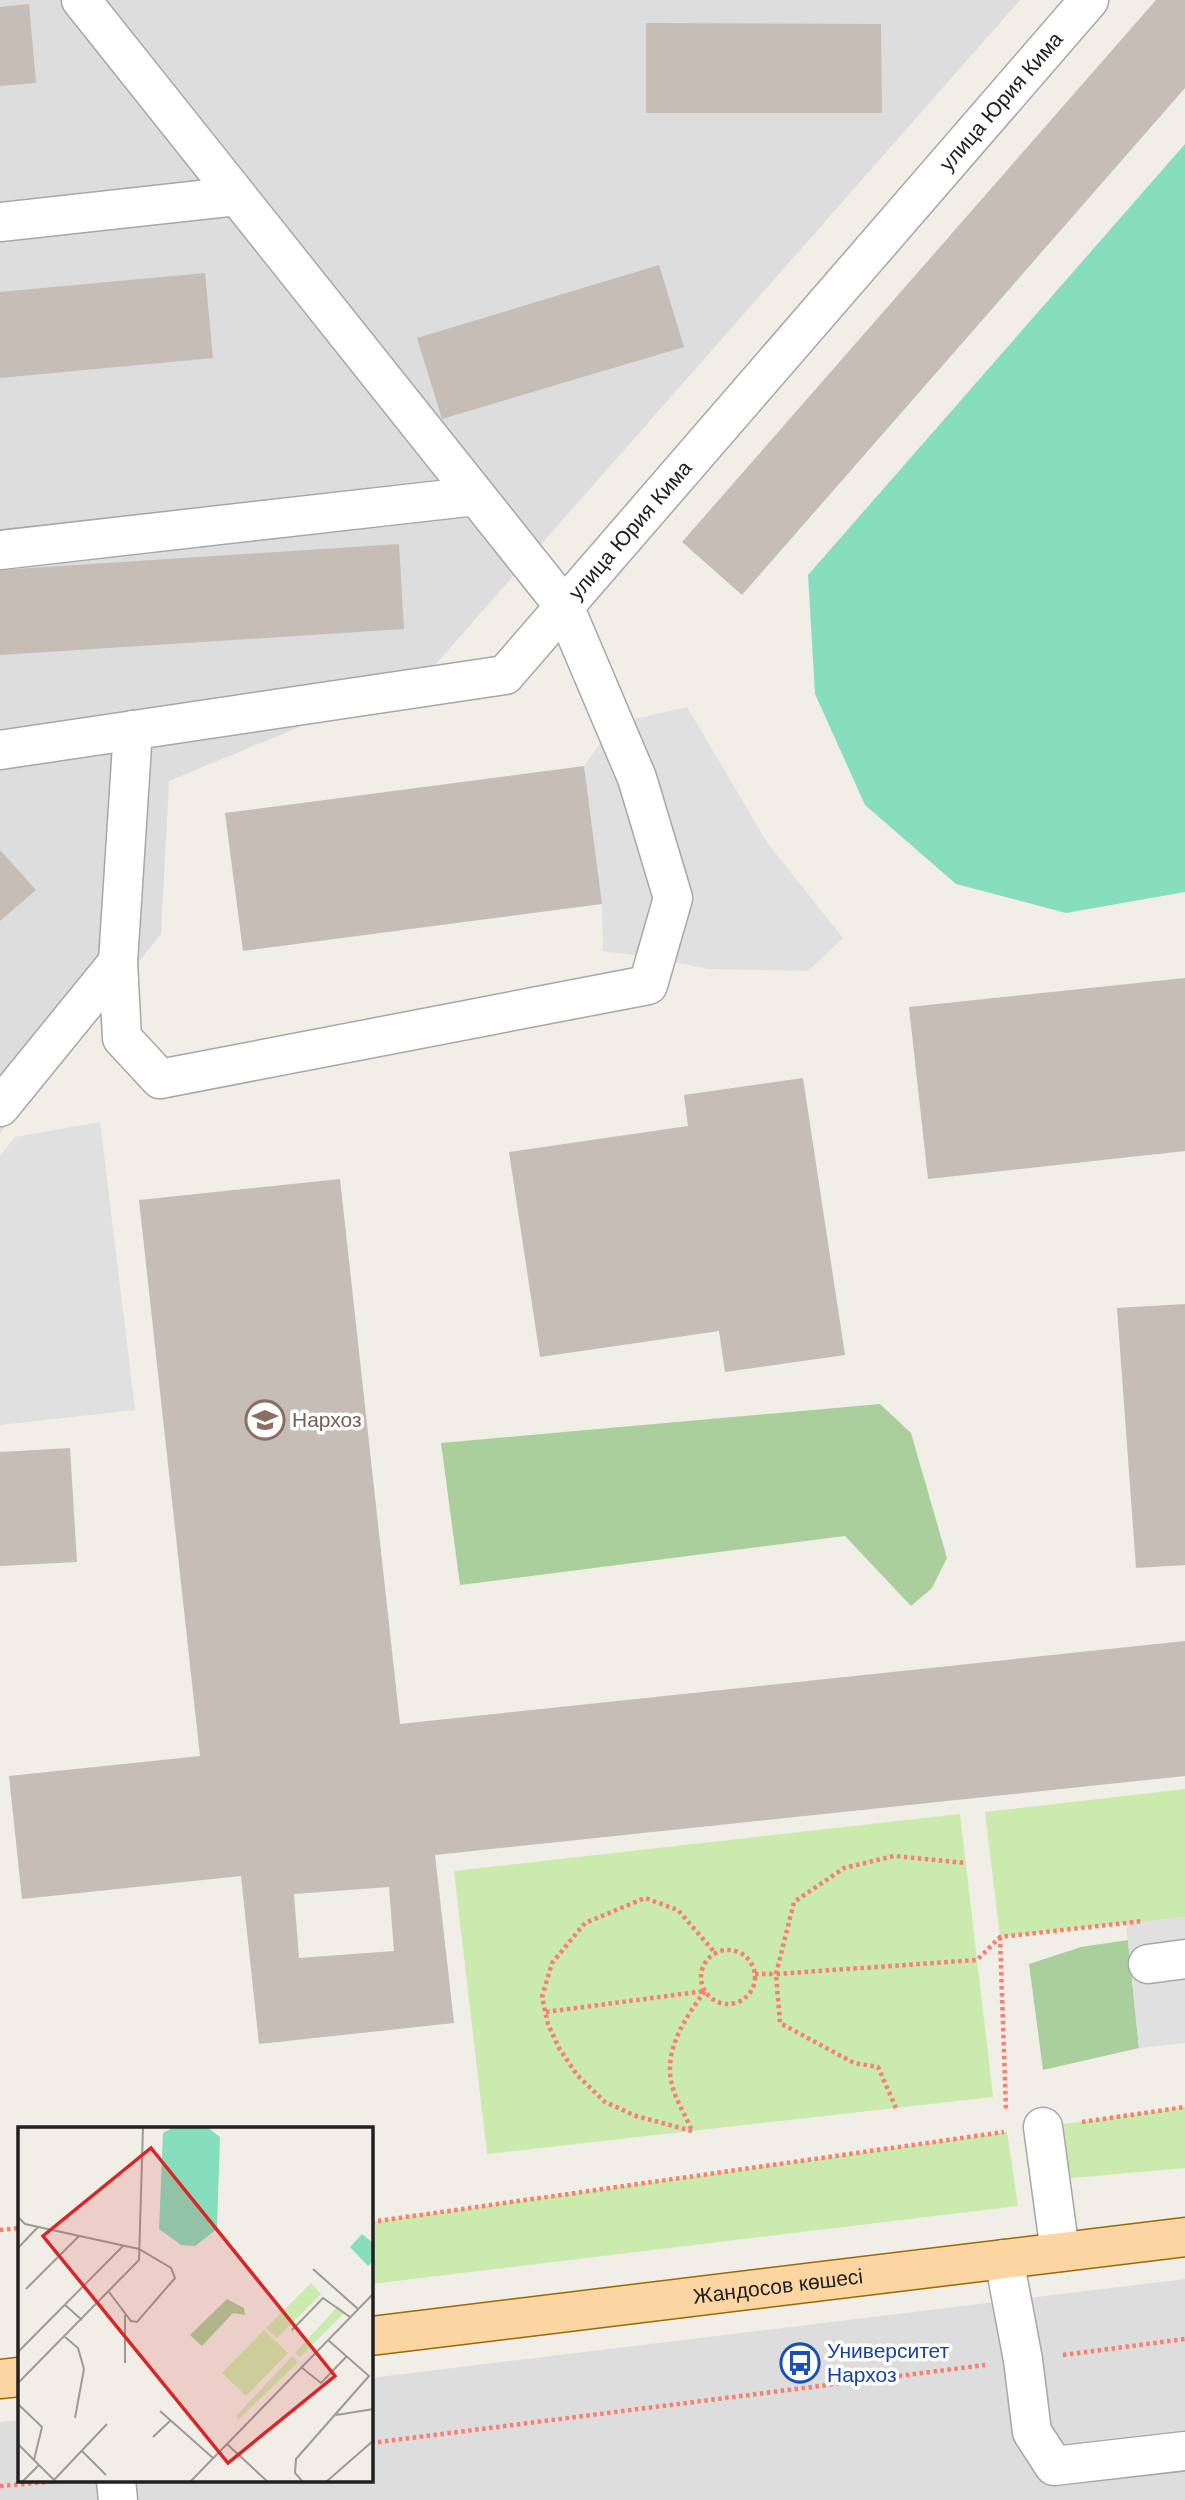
<svg xmlns="http://www.w3.org/2000/svg" width="1185" height="2500" font-family="Arial,sans-serif">
	<rect width="100%" height="100%" fill="#f1ede7"/>
	<g fill="#dedddd">
		<path d="M0,0H1020L427,674L169,781L161,934L0,1133Z"/>
		<path d="M1185,2279V2500H0V2422L19,2420V2481H371V2378Z"/>
	</g>
	<g fill="#cbeaae">
		<path d="M1185,1789V1917L1000,1937L985,1812Z"/>
		<path d="M960,1814L993,2097L487,2154L454,1871Z"/>
		<path d="M1185,2107V2168L1050,2180L1043,2127Z"/>
		<path d="M1007,2132L1018,2206L371,2284V2222Z"/>
	</g>
	<g fill="#abcf9c">
		<path d="M880,1404L911,1433L947,1558L932,1588L911,1606L845,1536L460,1585L441,1443Z"/>
		<path d="M1128,1940L1139,2048L1043,2070L1029,1964L1081,1947Z"/>
	</g>
	<path fill="#86debd" d="M1185,144V892L1066,913L956,884L865,805L815,694L808,575Z"/>
	<g fill="#e0e0e0">
		<path d="M687,707L768,844L843,938L808,971L708,969L656,958L603,951L602,904L584,766L614,724Z"/>
		<path d="M100,1122L135,1410L0,1425V1156L15,1137Z"/>
		<path d="M1185,1917V2043L1139,2048L1126,1923Z"/>
	</g>
	<g fill="#c5bdb6" fill-rule="evenodd">
		<path d="M1156,0H1185V88L742,595L682,542Z"/>
		<path d="M29,4L36,83L0,86V7Z"/>
		<path d="M646,23L881,24L882,113H646Z"/>
		<path d="M659,265L684,347L442,419L417,338Z"/>
		<path d="M205,273L213,358L0,378V292Z"/>
		<path d="M399,544L404,629L0,655V570Z"/>
		<path d="M584,766L602,904L243,951L225,813Z"/>
		<path d="M0,850L36,890L0,921Z"/>
		<path d="M1185,978V1151L928,1179L909,1007Z"/>
		<path d="M803,1078L845,1355L725,1372L719,1331L540,1357L509,1152L688,1126L684,1095Z"/>
		<path d="M340,1179L400,1724L1185,1641V1776L435,1855L454,2023L259,2044L241,1876L22,1899L9,1776L200,1756L139,1200ZM389,1887L394,1951L299,1958L294,1894Z"/>
		<path d="M1185,1304V1565L1136,1568L1117,1308Z"/>
		<path d="M70,1448L77,1562L0,1566V1452Z"/>
	</g>
	<g fill="none" stroke-linecap="round" stroke-linejoin="round">
		<g stroke="#a7a7a7" stroke-width="41">
			<g id="minor">
				<path d="M81,0L564,606L637,778L673,898L648,985L160,1079L122,1038L118,962L133,730"/>
				<path d="M0,222L237,196"/>
				<path d="M0,550L476,496"/>
				<path id="s1" d="M0,750L505,675L1089,0"/>
				<path d="M0,1107L118,962"/>
				<path d="M1148,1964L1185,1959"/>
				<path d="M1043,2127L1060,2252"/>
				<path d="M1004,2259L1023,2360L1032,2432L1054,2466L1185,2451"/>
				<path d="M116,2481L118,2500"/>
			</g>
		</g>
		<g stroke="#9b6901" stroke-width="41">
			<g id="major">
				<path id="s2" d="M371,2336L1185,2237"/>
				<path d="M0,2379L19,2377"/>
			</g>
		</g>
		<g stroke="#f97f70" stroke-width="4.5" stroke-dasharray="3.5 3.5" stroke-linecap="butt">
			<path d="M1000,1937L1006,2110"/>
			<circle cx="728" cy="1977" r="27"/>
			<path d="M755,1974H776L794,1902L844,1868L894,1856L966,1863"/>
			<path d="M546,2012L705,1991C685,2018 663,2051 672,2085C676,2101 686,2116 692,2131"/>
			<path d="M896,2108L878,2067L854,2063L780,2023L776,1974L977,1960L1000,1937L1143,1921"/>
			<path d="M1082,2122L1185,2107"/>
			<path d="M692,2131L636,2116L605,2102L577,2075L559,2048L548,2024L542,1997L552,1963L585,1923L645,1898L678,1910L716,1954"/>
			<path d="M371,2222L1004,2132"/>
			<path d="M0,2230L19,2228"/>
			<path d="M1063,2355L1185,2339"/>
			<path d="M371,2443L985,2365"/>
			<path d="M0,2486L58,2481"/>
		</g>
		<use href="#minor" stroke="#fff" stroke-width="38"/>
		<use href="#major" stroke="#fbd5a2" stroke-width="38"/>
	</g>
	<defs>
		<g id="university-ring" transform="scale(2.0125)"><circle r="9.5" fill="#fff" stroke="#8d6e63" stroke-width="1.5"/><path d="M0-5L7-2L0 1L-7-2ZM-4 1L0 2.5L4 1V4Q0 6-4 4Z" fill="#8d6e63"/></g>
		<g id="bus-ring" transform="scale(2.0125)"><circle r="9.5" fill="#fff" stroke="#1a4fb4" stroke-width="1.5"/><path d="M-5-6H5V4H4V6H2V4H-2V6H-4V4H-5ZM-3.5-4V0h7V-4ZM-3.5 1.2v1.5H-2V1.2ZM2 1.2v1.5H3.5V1.2Z" fill="#1a4fb4"/></g>
	</defs>
	<g fill-rule="evenodd">
		<use href="#university-ring" x="265" y="1420"/>
		<use href="#bus-ring" x="800" y="2363"/>
	</g>
	<g text-anchor="middle" stroke-width="7" stroke-linejoin="round" paint-order="stroke">
		<g font-size="21" fill="#202020" stroke="#fff">
			<text dy="7" stroke="none"><textPath href="#s1" startOffset="1269">улица Юрия Кима</textPath></text>
			<text dy="7" stroke="none"><textPath href="#s1" startOffset="702">улица Юрия Кима</textPath></text>
			<text dy="7" stroke="none"><textPath href="#s2" startOffset="410">Жандосов көшесі</textPath></text>
		</g>
		<g font-size="21" fill="#785e54" stroke="#fff" text-anchor="start">
			<text x="292" y="1427">Нархоз</text>
		</g>
		<g font-size="21" fill="#164399" stroke="#fff" text-anchor="start">
			<text x="827" y="2358">Университет<tspan x="827" dy="24">Нархоз</tspan></text>
		</g>
	</g>
	<g transform="translate(18 2127)">
		<rect width="355" height="355" fill="#f1ede7"/>
		<path d="M293,156L303,167L259,211L248,201ZM320,179L327,185L282,230L277,226ZM246,203L270,226L228,269L204,246ZM274,229L280,235L220,293L218,289Z" fill="#cbeaae"/>
		<path d="M209,172L226,181L227,188L215,186L184,219L172,208Z" fill="#abcf9c"/>
		<path d="M156,0H189L202,10L199,102L177,119L163,118L141,102L145,6ZM344,107L355,116V134L350,139L332,120Z" fill="#86debd"/>
		<path fill="none" stroke="#9d9b97" stroke-width="2" d="M0,90L7,97L121,122L153,141L157,151L119,195L113,194L91,165M0,121L20,100M295,142L340,182M8,162L61,109M47,178L64,193M274,203L305,171L332,190M47,210L60,221L66,242L57,291M0,225L105,119M107,236V188M283,240L303,256L329,229M0,256L121,133L125,0M0,277L24,300L16,333M142,284L195,331M318,288L356,282M135,310L153,293M0,317L38,355M209,317L250,355M64,324L88,348M36,353L89,297M4,355L21,338M172,355L356,166M285,355L277,346L278,332L351,249L310,213M308,355L356,313"/>
		<path fill="#d62828" fill-opacity="0.15" stroke="#d62828" stroke-width="3.5" d="M133,21L317,249L210,336L25,109Z"/>
		<rect width="355" height="355" fill="none" stroke="#202020" stroke-width="3.5"/>
	</g>
</svg>
